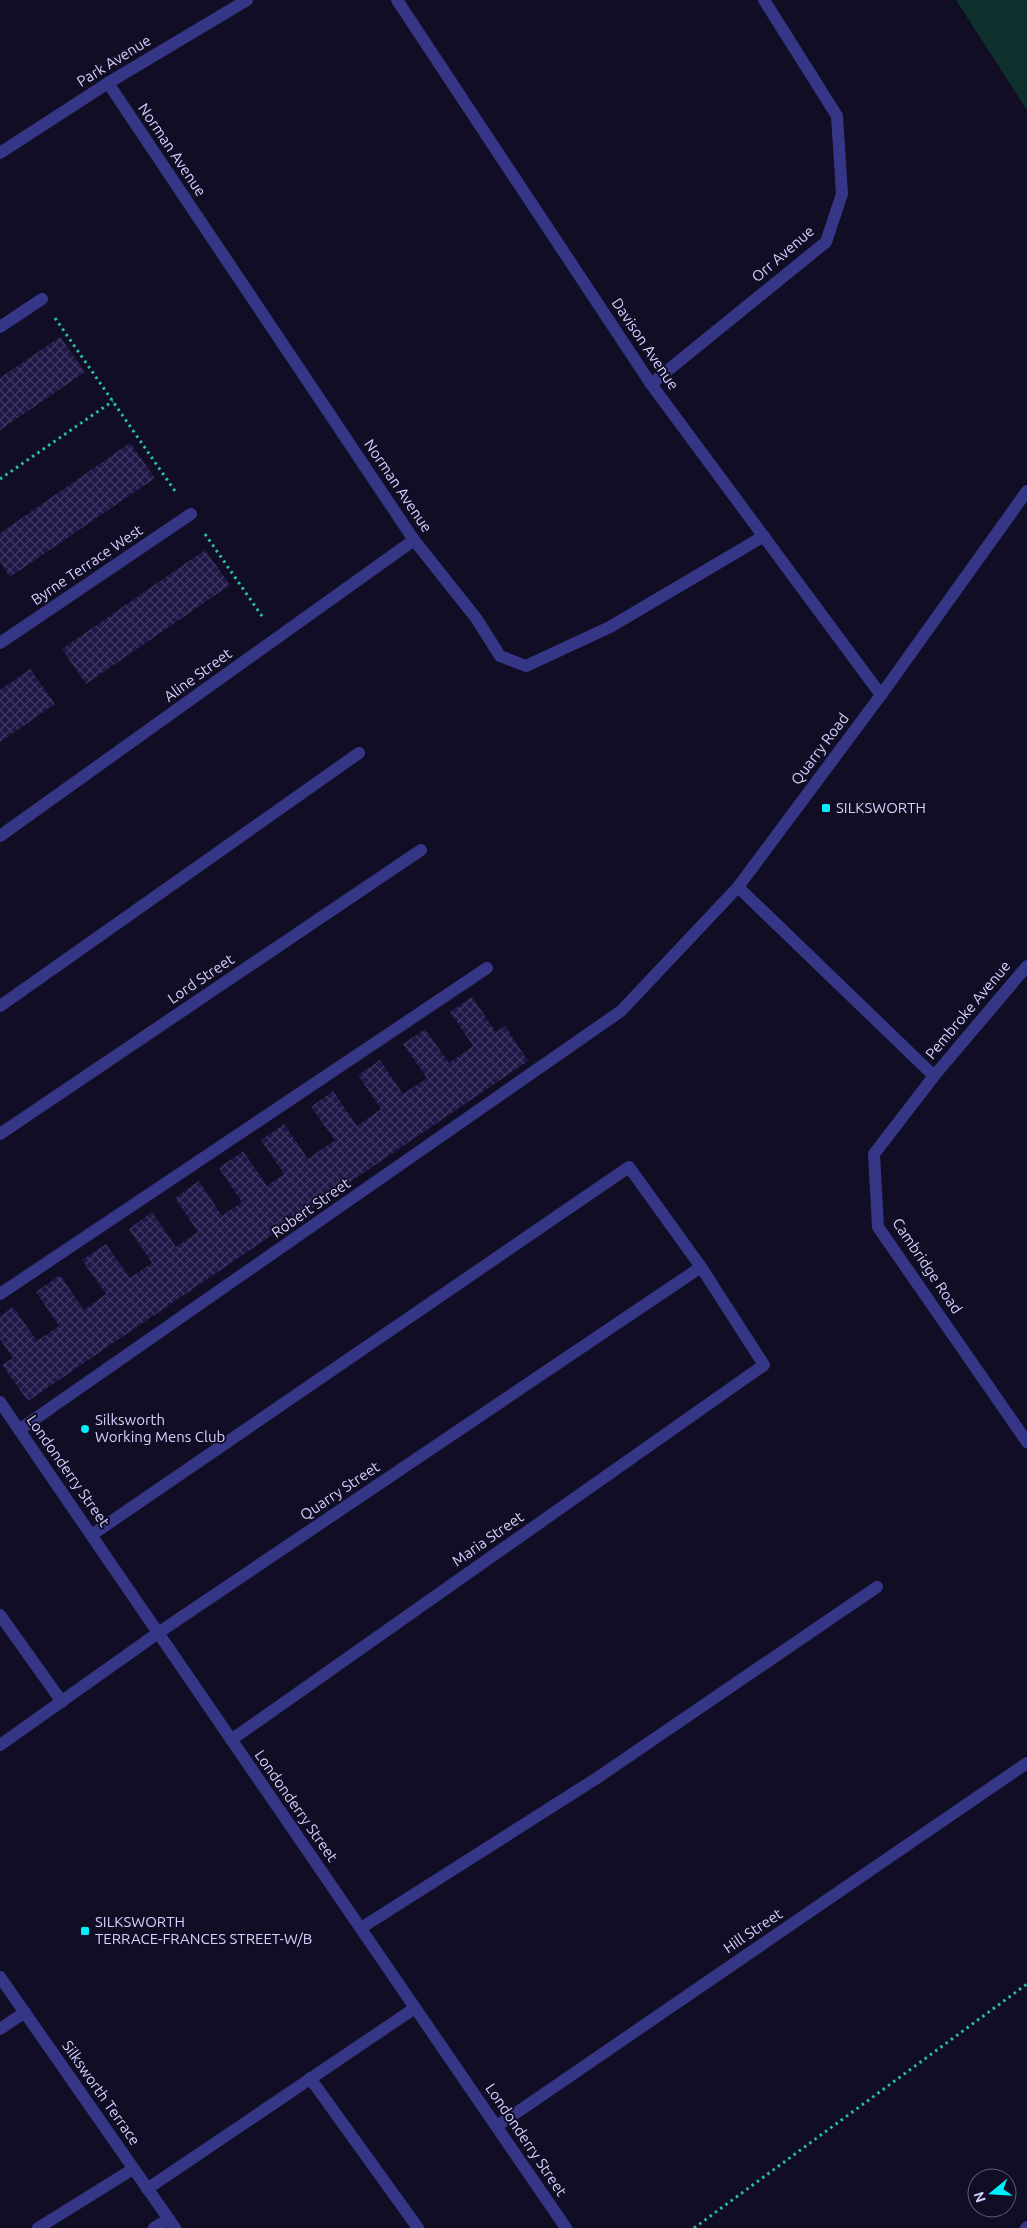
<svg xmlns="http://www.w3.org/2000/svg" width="1027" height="2228" font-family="Ubuntu,sans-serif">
	<defs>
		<pattern id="building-cross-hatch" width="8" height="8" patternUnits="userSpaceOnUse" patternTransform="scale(1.25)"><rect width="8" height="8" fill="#1f1847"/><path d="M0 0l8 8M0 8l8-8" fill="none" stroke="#3f3963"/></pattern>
	</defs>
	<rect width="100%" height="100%" fill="#100d25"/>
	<path fill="#10302d" d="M956,0H1027V110Z"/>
	<g fill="url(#building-cross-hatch)">
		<path d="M60,337L85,372L0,430V378Z"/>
		<path d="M130,443L155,478L10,577L0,562V533Z"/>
		<path d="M205,550L230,585L86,684L62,649Z"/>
		<path d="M30,669L55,704L0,742V690Z"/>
		<path d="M472,997L496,1032L505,1026L528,1061L28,1401L2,1365L13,1358L0,1339V1316L13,1307L37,1341L59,1326L36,1292L60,1275L84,1310L106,1294L82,1260L106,1244L130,1278L152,1263L129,1229L152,1212L176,1247L198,1232L175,1198L199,1181L222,1216L242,1202L219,1168L243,1151L267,1186L284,1174L261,1140L284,1124L308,1159L335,1140L311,1107L333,1091L357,1126L381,1109L358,1075L380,1060L403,1094L427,1078L403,1044L425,1029L449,1063L473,1046L450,1012Z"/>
	</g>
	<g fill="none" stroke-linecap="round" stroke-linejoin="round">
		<g stroke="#28bdad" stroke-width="3" stroke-dasharray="2.5 4" stroke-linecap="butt">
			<path d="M55,318L177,494"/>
			<path d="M0,479L113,401"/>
			<path d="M205,534L264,619"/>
			<path d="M694,2228L1027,1984"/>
		</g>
		<g stroke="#363687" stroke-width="12">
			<path d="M397,0L651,384L881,695"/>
			<path d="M108,83L414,540L476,618L500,656L526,666L610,627L764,536"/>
			<path d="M0,153L108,83L247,0"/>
			<path d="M0,327L42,299"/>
			<path d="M651,384L826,242L842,194L837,116L764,0"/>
			<path d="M0,643L191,514"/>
			<path d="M0,836L414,540"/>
			<path d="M738,887L934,1076"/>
			<path d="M1027,966L934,1076L874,1154L878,1227L1027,1442"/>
			<path d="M0,1006L359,753"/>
			<path d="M0,1134L421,850"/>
			<path d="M0,1294L487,968"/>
			<path d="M0,1402L566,2228"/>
			<path d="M19,1430L621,1011L738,887L881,695L1027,491"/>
			<path d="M93,1534L629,1167L701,1267L764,1365L231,1740"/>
			<path d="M0,1615L62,1702"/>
			<path d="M0,1745L158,1633L701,1267"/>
			<path d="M361,1928L597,1778L877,1587"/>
			<path d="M0,1977L175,2228"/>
			<path d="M0,2029L25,2012"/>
			<path d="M310,2078L418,2228"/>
			<path d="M497,2126L1027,1763"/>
			<path d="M147,2189L415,2008"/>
			<path d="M38,2228L133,2169"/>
			<path d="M154,2228L169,2219"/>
			<path d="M1026,2228L1027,2227"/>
		</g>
	</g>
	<g fill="#00effd" stroke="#100d25" stroke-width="2">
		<rect x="821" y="803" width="10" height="10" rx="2.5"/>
		<circle cx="85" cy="1429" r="5"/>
		<rect x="80" y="1926" width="10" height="10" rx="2.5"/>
	</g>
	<g text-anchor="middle" stroke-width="4" stroke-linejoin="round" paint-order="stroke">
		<g font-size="15" fill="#d5d2ff" stroke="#100d25">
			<text transform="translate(114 61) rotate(-32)" y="5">Park Avenue</text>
			<text transform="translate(172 150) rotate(56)" y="5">Norman Avenue</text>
			<text transform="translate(783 254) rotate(-41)" y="5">Orr Avenue</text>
			<text transform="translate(645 344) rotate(56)" y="5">Davison Avenue</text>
			<text transform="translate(398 486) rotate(56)" y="5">Norman Avenue</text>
			<text transform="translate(87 565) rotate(-34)" y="5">Byrne Terrace West</text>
			<text transform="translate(198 675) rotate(-36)" y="5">Aline Street</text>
			<text transform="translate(820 749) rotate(-53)" y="5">Quarry Road</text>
			<text transform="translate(201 979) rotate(-34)" y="5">Lord Street</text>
			<text transform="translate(968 1010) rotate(-50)" y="5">Pembroke Avenue</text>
			<text transform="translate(311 1208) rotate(-35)" y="5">Robert Street</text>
			<text transform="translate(927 1266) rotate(56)" y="5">Cambridge Road</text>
			<text transform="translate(68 1471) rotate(55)" y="5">Londonderry Street</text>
			<text transform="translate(340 1491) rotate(-34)" y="5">Quarry Street</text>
			<text transform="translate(488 1539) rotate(-35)" y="5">Maria Street</text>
			<text transform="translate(296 1806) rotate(55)" y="5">Londonderry Street</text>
			<text transform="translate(753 1931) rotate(-34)" y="5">Hill Street</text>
			<text transform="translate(101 2093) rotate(55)" y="5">Silksworth Terrace</text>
			<text transform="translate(526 2140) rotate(56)" y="5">Londonderry Street</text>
		</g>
		<g font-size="15" fill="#d5d2ff" stroke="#100d25" text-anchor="start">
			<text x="836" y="813">SILKSWORTH</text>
			<text x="95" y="1425">Silksworth<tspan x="95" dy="17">Working Mens Club</tspan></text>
			<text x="95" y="1927">SILKSWORTH<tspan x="95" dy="17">TERRACE-FRANCES STREET-W/B</tspan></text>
		</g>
	</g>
	<g transform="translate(992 2193) rotate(252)"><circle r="24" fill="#100d25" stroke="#5f5c7c"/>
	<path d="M0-4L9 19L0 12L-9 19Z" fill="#00effd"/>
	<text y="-8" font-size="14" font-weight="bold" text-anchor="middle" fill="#d5d2ff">N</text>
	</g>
</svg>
